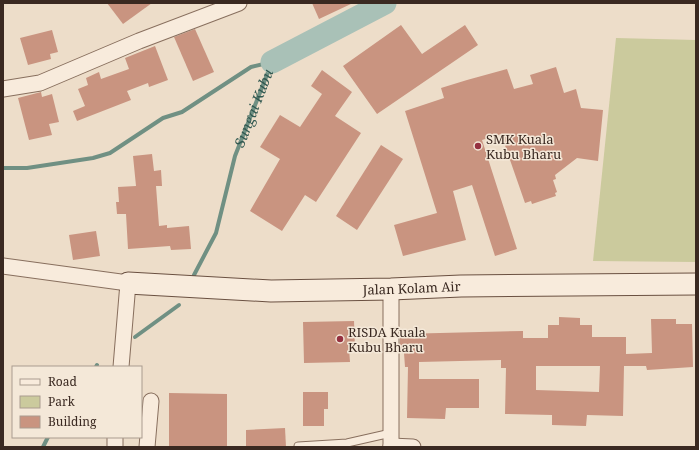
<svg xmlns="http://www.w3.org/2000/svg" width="699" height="450" font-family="'Noto Serif',serif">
	<rect width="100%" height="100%" fill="#edddc9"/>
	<path fill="#cbca9d" d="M616,38L696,40V262L593,261Z"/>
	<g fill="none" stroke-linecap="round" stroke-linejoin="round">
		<g stroke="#709083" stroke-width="4">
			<path d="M3,168H27L93,158L110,153L163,118L182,112L251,67L272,62"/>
			<path id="s1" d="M194,275L216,233L235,156L272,62"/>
			<path d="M135,337L179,305"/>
			<path d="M96,367L97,365"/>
			<path d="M43,447L48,437"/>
		</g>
		<path stroke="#a9c1b7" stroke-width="23" d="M272,62L385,3"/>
	</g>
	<g fill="#c99480" fill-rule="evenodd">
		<path d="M107,3H152L123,24Z"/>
		<path d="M312,3H353L319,19Z"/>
		<path d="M401,25L422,54L465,25L478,45L377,114L343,66Z"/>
		<path d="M195,29L214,72L193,81L174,37Z"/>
		<path d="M52,30L58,52L50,54L51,59L28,65L20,38Z"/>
		<path d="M155,46L168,80L149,87L148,83L127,91L131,100L77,121L73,111L85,106L78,89L88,85L86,78L99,72L101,79L129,69L125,58Z"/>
		<path d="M556,67L564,93L576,89L581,108L603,110L598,161L577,158L555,175L556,179L553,180L557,192L555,193L556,196L532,204L531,201L525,203L501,134L482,140L517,249L495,256L472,185L453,191L466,240L403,256L394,225L437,213L405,111L444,98L441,88L467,80L507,69L514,89L533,84L530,75Z"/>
		<path d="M322,70L352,92L335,116L361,133L316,202L305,195L282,231L250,211L280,159L260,147L280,115L300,127L322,94L311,86Z"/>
		<path d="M41,92L42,97L52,94L59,122L49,124L52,135L29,140L18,98Z"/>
		<path d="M381,145L403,159L357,230L336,216Z"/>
		<path d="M152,154L154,171L161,170L162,186H156L159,226L167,225V228L189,226L191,249L171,250L170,246L128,249L126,214H117L116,202H119L118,187L136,186L133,156Z"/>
		<path d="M96,231L100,256L73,260L69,235Z"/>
		<path d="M559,317L580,318V325H592V337H626V354L652,353L651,319H676V324H692L693,367L647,370L646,366H624L623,416L587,415L586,426L552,425V415L505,414L506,368H501V360L419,362V379H479V408H446L445,419L407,418L408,367H405L404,353H400V334L523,331V338H548V325H559ZM536,366H600L599,392L536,390Z"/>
		<path d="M354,321L355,348H349L350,362L304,363L303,322Z"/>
		<path d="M303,392H328V409H324V426H303Z"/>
		<path d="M169,393L227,394V447H169Z"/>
		<path d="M285,428L286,447H246V430Z"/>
	</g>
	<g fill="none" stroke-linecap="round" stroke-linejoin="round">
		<g stroke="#886f5e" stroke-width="9">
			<path id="lane" d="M298,446L347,443L391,433"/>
		</g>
		<g stroke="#886f5e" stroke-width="17">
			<g id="street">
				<path d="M3,89L40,83L139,41L239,3"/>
				<path d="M3,266L128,283L121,367"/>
				<path d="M391,289V447"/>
				<path d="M391,446L413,447"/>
				<path d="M115,447V437"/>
				<path d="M147,447L151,401"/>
			</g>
		</g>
		<g stroke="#6a5041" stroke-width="23">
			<g id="secondary">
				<path id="s2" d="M128,283L271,291L391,289L461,286L696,284"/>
			</g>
		</g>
		<use href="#lane" stroke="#f8ebdc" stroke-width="7"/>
		<use href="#street" stroke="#f8ebdc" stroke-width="15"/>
		<use href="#secondary" stroke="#f8ebdc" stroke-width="21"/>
	</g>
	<g fill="#953140" stroke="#f4e8d8" stroke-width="1.5">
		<circle cx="478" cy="146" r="4"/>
		<circle cx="340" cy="339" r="4"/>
	</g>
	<g text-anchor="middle" stroke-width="3" stroke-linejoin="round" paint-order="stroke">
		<g font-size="13" fill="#3a2921" stroke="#f4e8d8" text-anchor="start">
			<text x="486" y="144">SMK Kuala<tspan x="486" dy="15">Kubu Bharu</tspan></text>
			<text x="348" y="337">RISDA Kuala<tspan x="348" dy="15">Kubu Bharu</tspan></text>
		</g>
		<g font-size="13" fill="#3a2921" stroke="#f4e8d8">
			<text dy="5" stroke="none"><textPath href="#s2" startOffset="284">Jalan Kolam Air</textPath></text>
		</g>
		<g font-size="14" font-style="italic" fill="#315850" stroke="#f4e8d8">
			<text dy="5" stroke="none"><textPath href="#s1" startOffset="178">Sungai Kubu</textPath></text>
		</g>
	</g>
	<rect width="699" height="450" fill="none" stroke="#3a2921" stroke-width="8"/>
	<rect x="12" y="366" width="130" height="72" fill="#f4e8d8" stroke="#aa9c8f"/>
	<rect x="20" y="379" width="20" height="6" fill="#f8ebdc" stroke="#aa9c8f"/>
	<text x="48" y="386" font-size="12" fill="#3a2921">Road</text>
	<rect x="20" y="396" width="20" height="12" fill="#cbca9d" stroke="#aa9c8f"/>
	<text x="48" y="406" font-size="12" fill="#3a2921">Park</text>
	<rect x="20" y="416" width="20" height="12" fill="#c99480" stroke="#aa9c8f"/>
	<text x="48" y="426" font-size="12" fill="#3a2921">Building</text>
</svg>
